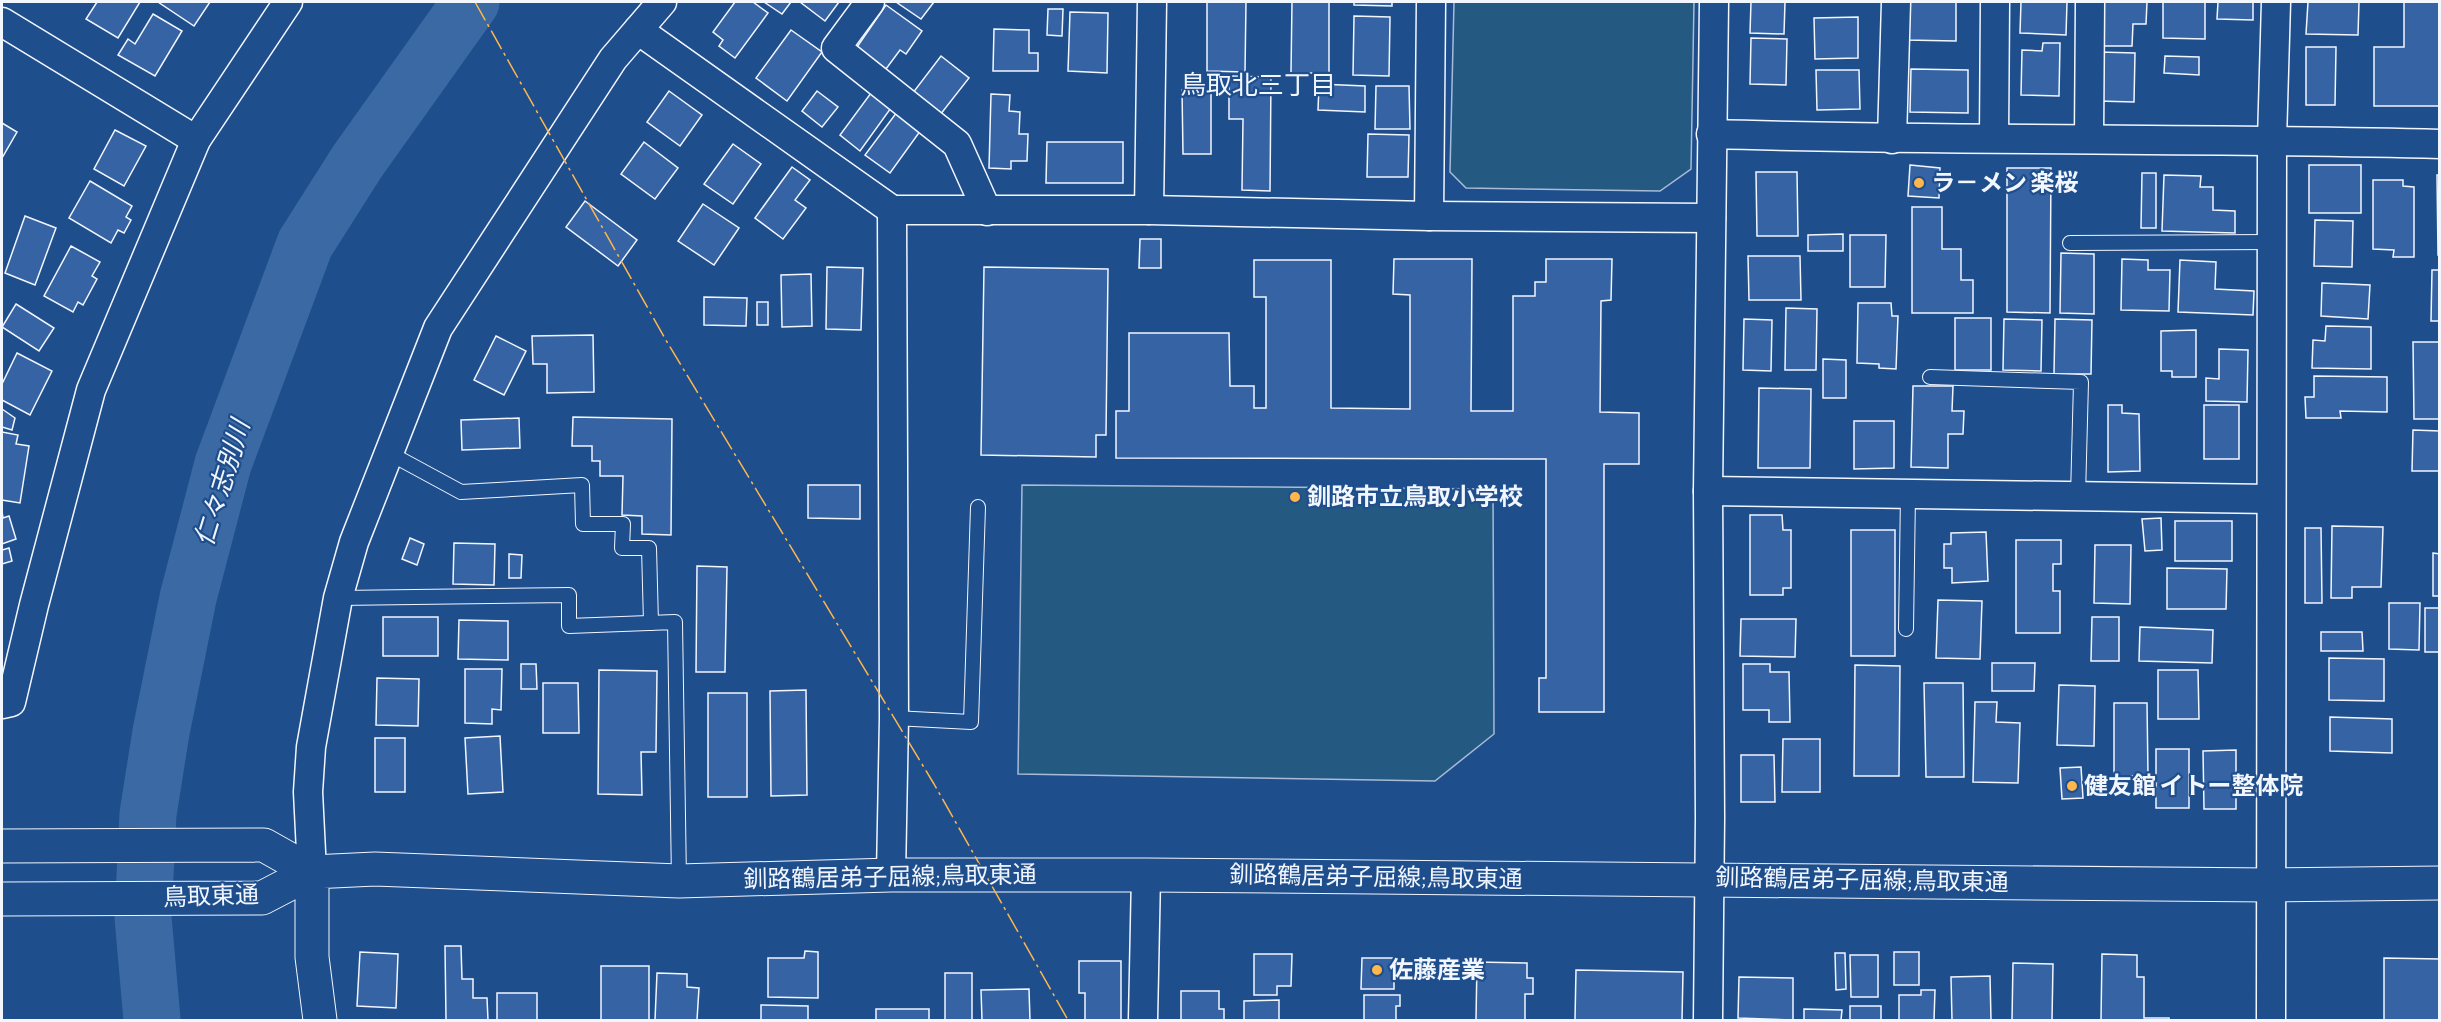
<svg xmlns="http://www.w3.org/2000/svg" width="2441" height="1022" font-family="'Alegreya Sans','Noto Sans JP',sans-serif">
	<rect width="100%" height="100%" fill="#1f4e8c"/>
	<g fill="#245a82" stroke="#a8bbd7" stroke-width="1.5">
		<path d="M1454,2H1694L1691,169L1660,191L1466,188L1450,172Z"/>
		<path d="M1022,485L1493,489L1494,734L1435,781L1018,774Z"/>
	</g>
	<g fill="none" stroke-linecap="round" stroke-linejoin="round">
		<path stroke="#3b69a3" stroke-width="57" d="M152,1020L143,917L148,814L161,732L188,598L223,464L305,244L357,162L471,2"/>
	</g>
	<g fill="#3563a3" stroke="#f2f6ff" stroke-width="1.5">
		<path d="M97,2H140L118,38L86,19Z"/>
		<path d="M158,2H210L194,26Z"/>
		<path d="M735,2H753L768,13L735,58L719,46L723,40L713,32Z"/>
		<path d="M764,2H791L782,14Z"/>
		<path d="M800,2H839L825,21Z"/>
		<path d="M896,2H934L921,19Z"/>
		<path d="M1207,2H1246L1245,72L1207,71Z"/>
		<path d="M1292,2H1329V73H1291Z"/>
		<path d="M1354,2H1392V6L1354,5Z"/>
		<path d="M1751,2H1785L1784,34L1750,33Z"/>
		<path d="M1907,2H1956V41L1906,40Z"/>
		<path d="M2021,2H2067L2066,35L2020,33Z"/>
		<path d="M2104,2H2147L2146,24H2133L2132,46H2104Z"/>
		<path d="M2163,2H2205V39L2163,38Z"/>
		<path d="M2218,2H2253V20L2217,19Z"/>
		<path d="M2308,2H2359L2358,35L2306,34Z"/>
		<path d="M2404,2H2440V106H2374V47H2404Z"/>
		<path d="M886,5L922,31L906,54L900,50L886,69L857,47Z"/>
		<path d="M1048,9H1063L1062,36L1047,35Z"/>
		<path d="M1070,12L1108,13L1107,73L1068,71Z"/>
		<path d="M153,14L182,31L155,76L118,55L128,39L135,44Z"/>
		<path d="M1354,16L1390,17L1389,76L1353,75Z"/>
		<path d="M1858,17V58L1815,59L1814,18Z"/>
		<path d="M994,29L1029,30V53H1038V71H993Z"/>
		<path d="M791,30L822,52L787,101L756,78Z"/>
		<path d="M1751,38L1787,39L1786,85L1750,84Z"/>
		<path d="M2043,43H2060L2059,96L2021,95L2022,50L2042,51Z"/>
		<path d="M2306,47H2336L2335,105H2306Z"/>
		<path d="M2099,52L2135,53L2134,102L2098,101Z"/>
		<path d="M941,56L969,78L940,115L912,94Z"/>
		<path d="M2165,56L2199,57V75L2164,73Z"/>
		<path d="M1911,69L1968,70V113L1910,112Z"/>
		<path d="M1816,70H1859L1860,109L1817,110Z"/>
		<path d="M1229,76L1271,77L1270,191L1242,190L1243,119H1229Z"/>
		<path d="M1319,84L1365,86V112L1318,110Z"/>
		<path d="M1376,86H1409L1410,129H1375Z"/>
		<path d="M1182,90H1211V154H1183Z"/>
		<path d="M669,91L702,115L680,146L647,122Z"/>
		<path d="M817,91L838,107L822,127L802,111Z"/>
		<path d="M871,93L891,108L860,151L840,135Z"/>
		<path d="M991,94L1010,95L1009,111L1020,112L1019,134H1028L1027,161H1011V169L989,168Z"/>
		<path d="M897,112L921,130L890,173L865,155Z"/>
		<path d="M2,123L17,132L2,158Z"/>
		<path d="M115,130L146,146L124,186L94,169Z"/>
		<path d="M1368,134L1409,135L1408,177H1367Z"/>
		<path d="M644,142L678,168L655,199L621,174Z"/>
		<path d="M1047,142H1123V183H1046Z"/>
		<path d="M733,144L761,164L733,204L704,184Z"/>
		<path d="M1910,165L1940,168L1939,198L1908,196Z"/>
		<rect x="2309" y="165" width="52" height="48"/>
		<path d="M792,167L810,180L795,200L806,208L783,239L755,218Z"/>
		<path d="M2007,168H2051L2050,313L2007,312Z"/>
		<path d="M1756,172H1797L1798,236H1757Z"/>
		<path d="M2142,173H2156V228H2141Z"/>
		<path d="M2164,175L2201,176L2200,187H2213V210L2235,211V233L2162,231Z"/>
		<path d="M2437,175H2440V255H2438Z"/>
		<path d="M2373,180H2403V186L2414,187V257H2393L2394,250L2373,249Z"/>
		<path d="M90,181L132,206L126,217L131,220L124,233L118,230L111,243L69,218Z"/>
		<path d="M585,201L637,240L618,266L566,227Z"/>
		<path d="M703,204L739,228L714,265L678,241Z"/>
		<path d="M1912,207H1942V249H1961V280H1973V313H1912Z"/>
		<path d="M25,216L56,228L35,285L5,273Z"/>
		<path d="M2315,220L2353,221L2352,267L2314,266Z"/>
		<path d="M1843,234V251H1808V235Z"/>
		<path d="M1850,235H1886L1885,287H1850Z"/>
		<path d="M1140,239H1161V268H1139Z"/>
		<path d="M71,246L100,262L92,276L97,279L83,305L78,302L73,312L44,296Z"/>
		<path d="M2061,253L2094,254V314L2060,313Z"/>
		<path d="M1748,256H1800L1801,300H1749Z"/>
		<path d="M1394,259H1472L1471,411H1513V296H1535V282H1546V259H1612L1611,300L1601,301L1600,412L1639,413V464H1604V712H1539V678H1546V459L1116,458V411H1129V333H1229L1230,386H1254V408H1266V297H1254V260H1331V408L1410,409V295L1393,294Z"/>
		<path d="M2122,259L2148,260V270H2170L2169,311L2121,310Z"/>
		<path d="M2180,260L2216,262L2215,289L2254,291L2253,315L2178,312Z"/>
		<path d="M827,267L863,268L861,330L826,329Z"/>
		<path d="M984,267L1108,269L1106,435H1096V457L981,455Z"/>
		<path d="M2432,270H2440V321H2431Z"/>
		<path d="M811,274L812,326L782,327L781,275Z"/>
		<path d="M2322,283L2370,285L2368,319L2321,316Z"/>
		<path d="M704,297L747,298L746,326L704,325Z"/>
		<rect x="757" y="302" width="11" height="23"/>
		<path d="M1858,303H1891L1892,316H1898L1896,369L1879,368V364L1857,363Z"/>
		<path d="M16,304L54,328L39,351L2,327Z"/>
		<path d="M1786,308L1817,309L1816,370H1785Z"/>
		<rect x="1955" y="318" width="36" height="52"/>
		<path d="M1744,319L1772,320L1771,371L1743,370Z"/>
		<path d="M2004,319L2042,320L2041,371L2003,370Z"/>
		<path d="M2055,319L2092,320L2091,374H2054Z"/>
		<path d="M2326,326L2371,327V369L2312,368L2313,340L2325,341Z"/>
		<path d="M2196,330V377H2172V371H2161V331Z"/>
		<path d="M593,335L594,392L547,393V364H533L532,336Z"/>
		<path d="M496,336L526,351L504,395L474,380Z"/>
		<path d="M2413,342H2440V419H2414Z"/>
		<path d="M2219,349L2248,350L2247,402L2206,401V378L2219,379Z"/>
		<path d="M17,353L52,371L30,415L2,400V384Z"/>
		<path d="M1823,359L1846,360V398H1823Z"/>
		<path d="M2314,376L2387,377V412L2340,411L2341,418H2306L2305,397H2314Z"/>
		<path d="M1913,386H1953L1952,411H1964L1963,434H1948V468L1911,467Z"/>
		<path d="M1759,388L1811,389L1810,468H1758Z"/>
		<path d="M2108,405H2122V413L2139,414L2140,471L2108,472Z"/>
		<rect x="2204" y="405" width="35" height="54"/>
		<path d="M2,409L15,418L12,430L2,427Z"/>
		<path d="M573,417L672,419L671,535L642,534V516L622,515L623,476H600V461H592V446H572Z"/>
		<path d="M519,418L520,448L462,450L461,420Z"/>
		<path d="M1854,421H1894V468L1854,469Z"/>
		<path d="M2413,430L2440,431V471H2412Z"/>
		<path d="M2,432L18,435L16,444L29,446L20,503L2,500Z"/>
		<path d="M808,485H860V519L808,518Z"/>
		<path d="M2,511L3,518L9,516L16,539L2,544Z"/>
		<path d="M1750,515H1782L1783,530H1791V588H1783V595H1750Z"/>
		<path d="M2161,518L2162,550L2145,551L2142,519Z"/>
		<rect x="2175" y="521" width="57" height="40"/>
		<path d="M2332,526L2383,527L2381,587H2352V598H2331Z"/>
		<path d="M2305,528H2321L2322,603H2305Z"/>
		<rect x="1851" y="530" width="44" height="126"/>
		<path d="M1986,532L1988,581L1952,583V568H1944V544H1951V533Z"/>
		<path d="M410,538L424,544L417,565L402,559Z"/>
		<path d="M2016,540H2061V564H2053V591H2060V633H2016Z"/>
		<path d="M454,543L495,544L494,585L453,584Z"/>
		<path d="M2095,545H2131L2130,604L2094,603Z"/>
		<path d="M9,548L12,561L2,564V550Z"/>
		<path d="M2433,553L2440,554V596H2433Z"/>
		<path d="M509,554L522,555L521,578H509Z"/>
		<path d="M697,566L727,567L725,672H696Z"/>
		<path d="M2167,568L2227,569L2226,609H2167Z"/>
		<path d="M1938,600L1982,601L1980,659L1936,658Z"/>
		<path d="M2389,603H2420L2419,650L2389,649Z"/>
		<rect x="2425" y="608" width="15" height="44"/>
		<rect x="383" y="617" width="55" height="39"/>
		<path d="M2092,617H2119V661H2091Z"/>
		<path d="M1741,619H1796L1795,657L1740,656Z"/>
		<path d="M459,620L508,621V660L458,659Z"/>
		<path d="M2140,627L2213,630L2212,663L2139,661Z"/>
		<path d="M2321,632H2362L2363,651H2321Z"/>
		<path d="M2329,658L2384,659V701L2329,700Z"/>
		<path d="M1992,663H2035L2034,691H1992Z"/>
		<path d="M521,664H536L537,689H521Z"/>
		<path d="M1743,664H1770V672H1789L1790,722H1769V710H1743Z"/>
		<path d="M1855,665L1900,666L1899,776H1854Z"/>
		<path d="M465,669H502L501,710L492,709V724L465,723Z"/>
		<path d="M599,670L657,671L656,752H641L642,795L598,794Z"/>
		<path d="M2158,670H2198L2199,719H2158Z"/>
		<path d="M377,678L419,679L418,726L376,725Z"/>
		<path d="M543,683H578L579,733H543Z"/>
		<path d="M1924,683H1963L1964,777H1926Z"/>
		<path d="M2059,685L2095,686L2094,746L2057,745Z"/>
		<path d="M806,690L807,795L771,796L770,691Z"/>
		<rect x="708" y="693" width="39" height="104"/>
		<path d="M1975,702H1997L1996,722L2020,723L2018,783L1973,782Z"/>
		<path d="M2114,703H2147L2148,776H2114Z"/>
		<path d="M2330,717L2392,719V753L2330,751Z"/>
		<path d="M500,736L503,792L468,794L465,738Z"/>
		<rect x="375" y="738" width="30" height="54"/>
		<path d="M1783,739H1820V792H1782Z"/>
		<rect x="2156" y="749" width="33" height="59"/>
		<path d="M2236,750V809H2204L2203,751Z"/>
		<path d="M1741,755H1774L1775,802H1741Z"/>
		<path d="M2081,767L2083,798L2062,799L2060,768Z"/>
		<path d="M445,946H461L462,979H473V998H487L488,1020H446Z"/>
		<path d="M805,951L818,952V998L768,997V958H804Z"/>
		<path d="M360,952L398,954L396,1008L357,1006Z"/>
		<rect x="1894" y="952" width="25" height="33"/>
		<path d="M1835,953H1845L1846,989L1836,990Z"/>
		<path d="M1254,954H1292L1291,986H1277V995H1254Z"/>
		<path d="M2102,954L2137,955V977H2144V1018H2169V1020H2101Z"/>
		<path d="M1850,955H1878V997H1851Z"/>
		<path d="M1362,958H1394V989H1361Z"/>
		<path d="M2384,958L2440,959V1020H2384Z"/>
		<path d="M1079,961H1121V1020H1085V993H1079Z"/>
		<path d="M1477,962L1527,963V978H1533V994H1525V1020H1476Z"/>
		<path d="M2013,963L2053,964L2052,1020H2012Z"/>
		<rect x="601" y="966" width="48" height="54"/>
		<path d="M1576,970L1683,972L1682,1020H1575Z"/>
		<path d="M657,973L687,974V987L699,988L697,1020H655Z"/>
		<rect x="945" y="973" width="27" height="47"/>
		<path d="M1990,976L1991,1020H1952L1951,977Z"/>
		<path d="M1739,977L1793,978V1020L1738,1018Z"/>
		<path d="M1029,989L1030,1020H982L981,990Z"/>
		<path d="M1921,990H1935L1934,1020H1899V995H1921Z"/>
		<path d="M1181,991H1219V1009H1224V1020H1181Z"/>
		<rect x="497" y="993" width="40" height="27"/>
		<path d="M1364,995H1400V1006H1396V1020H1364Z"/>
		<path d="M1279,1000V1020H1244V1001Z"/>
		<path d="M761,1005L808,1006V1020H761Z"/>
		<rect x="1850" y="1006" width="31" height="14"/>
		<rect x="876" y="1009" width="53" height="11"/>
		<path d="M1804,1009L1842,1010L1841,1020H1804Z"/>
	</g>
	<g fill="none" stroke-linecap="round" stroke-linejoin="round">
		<g stroke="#f2f6ff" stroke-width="16">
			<g id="lane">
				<path d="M2070,243L2272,242"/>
				<path d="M1930,377L2081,382L2078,496"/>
				<path d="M389,453L461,492L582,485L583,524H623L622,548H649L651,623"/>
				<path d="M338,598L569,595V626L675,622L679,881"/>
				<path d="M1906,629L1908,494"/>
				<path d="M894,718L971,722L978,507"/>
			</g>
		</g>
		<g stroke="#f2f6ff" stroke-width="31">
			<g id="street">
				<path d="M870,2L836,48L957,144L987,211"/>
				<path d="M2,22L196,140"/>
				<path d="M638,30L892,210"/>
				<path d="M1711,134C1953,141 2197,138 2440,144"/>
				<path d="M1994,137L1995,2"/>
				<path d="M2089,138L2090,2"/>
				<path d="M1892,139L1896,2"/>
				<path d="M1149,210L1152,2"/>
				<path d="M1429,216L1431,2"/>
				<path d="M1708,491L2271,499"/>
				<path d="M2,704L11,702L34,605L91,390L196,140L288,2"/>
				<path d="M312,872L308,792L311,747L338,598L354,542L438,328L613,59L662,2"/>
				<path d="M891,875L894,718L892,210H1149L1429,216L1711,218"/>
				<path d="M1143,1020L1146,875"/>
				<path d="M1708,1020L1710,818L1708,491L1714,2"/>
				<path d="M2271,1020L2272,140L2276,2"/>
			</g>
		</g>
		<g stroke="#f2f6ff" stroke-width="35">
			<g id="secondary">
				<path d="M2,846L264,845L312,872"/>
				<path d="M2,899L262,898L312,872"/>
			</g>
		</g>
		<g stroke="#f2f6ff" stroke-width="35">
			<path id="primary" d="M320,1020L312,957V872L375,869L679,881L891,875H1146L2271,885L2440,883"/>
		</g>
		<use href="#lane" stroke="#1f4e8c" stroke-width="14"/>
		<use href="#street" stroke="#1f4e8c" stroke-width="28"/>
		<use href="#secondary" stroke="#1f4e8c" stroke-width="33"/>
		<use href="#primary" stroke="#1f4e8c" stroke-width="33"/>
		<path stroke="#ffb74d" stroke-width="1.5" stroke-dasharray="21 4.5 3 4.5" stroke-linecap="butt" d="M475,2L667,342L934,784L1068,1020"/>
	</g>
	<g fill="#ffb74d" stroke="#1f4e8c" stroke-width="2">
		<circle cx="1919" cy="183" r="6"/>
		<circle cx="1295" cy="497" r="6"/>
		<circle cx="2072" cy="786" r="6"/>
		<circle cx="1377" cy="970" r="6"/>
	</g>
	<g text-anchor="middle" stroke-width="4.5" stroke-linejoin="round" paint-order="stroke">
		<g font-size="24" font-weight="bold" fill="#f2f6ff" stroke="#1f4e8c" text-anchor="start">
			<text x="1931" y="191">ラ－メン 楽桜</text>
			<text x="1307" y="505">釧路市立鳥取小学校</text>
			<text x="2084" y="794">健友館 イトー整体院</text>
			<text x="1389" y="978">佐藤産業</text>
		</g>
		<g font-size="24" fill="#f2f6ff" stroke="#1f4e8c">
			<text transform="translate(890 877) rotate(-1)" y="8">釧路鶴居弟子屈線;鳥取東通</text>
			<text transform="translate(1376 877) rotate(1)" y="8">釧路鶴居弟子屈線;鳥取東通</text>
			<text transform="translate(1862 880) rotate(1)" y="8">釧路鶴居弟子屈線;鳥取東通</text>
			<text transform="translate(211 896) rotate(-2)" y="8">鳥取東通</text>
		</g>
		<g font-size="26" fill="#f2f6ff" stroke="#1f4e8c">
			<text x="1258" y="94">鳥取北三丁目</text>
		</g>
		<g font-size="26" font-style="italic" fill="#f2f6ff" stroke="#1f4e8c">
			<text transform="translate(222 483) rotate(-73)" y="9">仁々志別川</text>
		</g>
	</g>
	<rect width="2441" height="1022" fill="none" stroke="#f2f6ff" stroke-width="6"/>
</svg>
